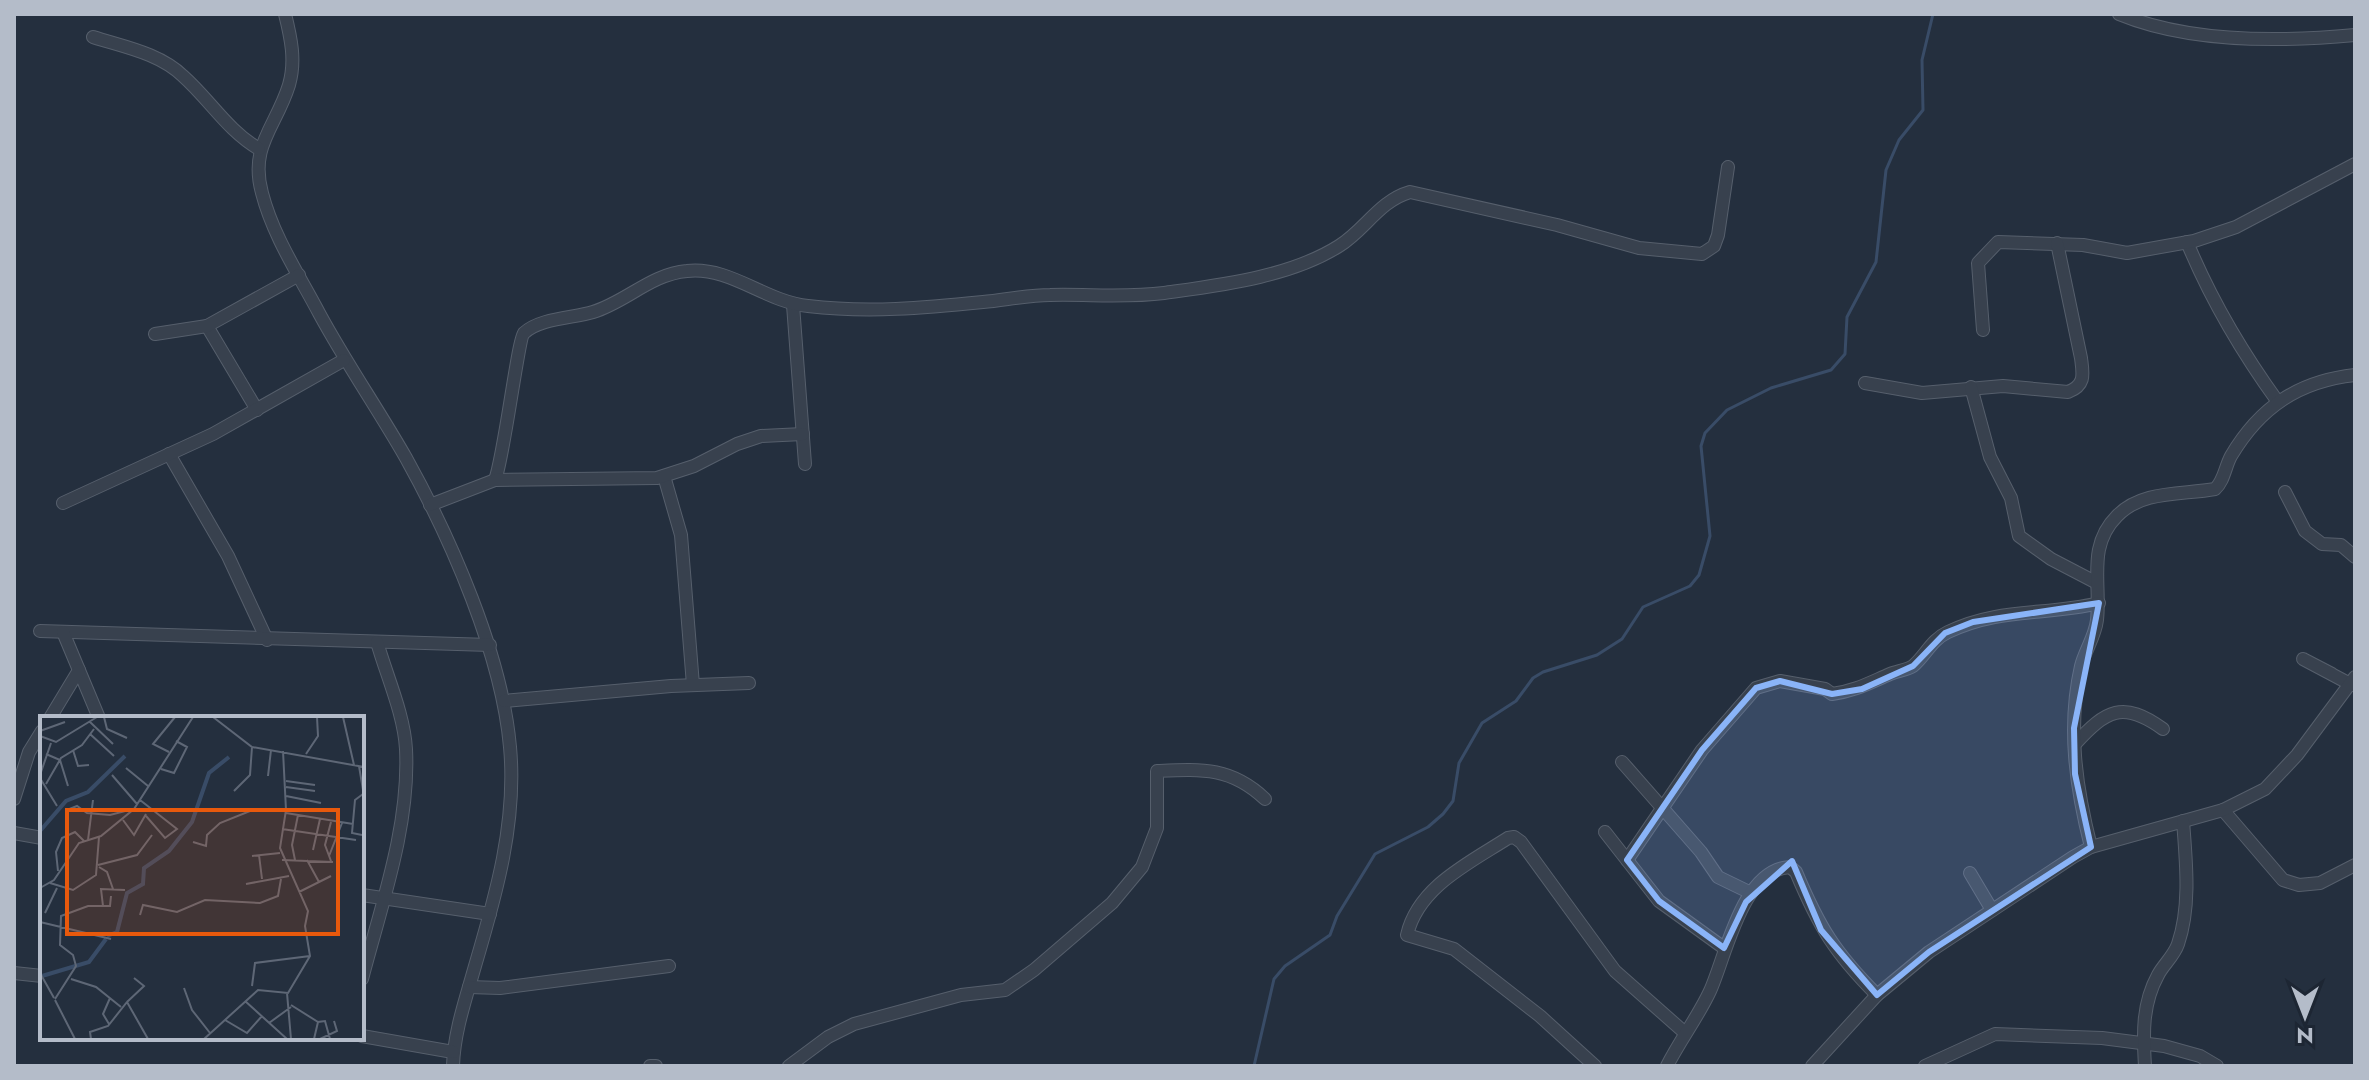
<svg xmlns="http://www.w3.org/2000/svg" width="2369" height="1080" font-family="Jost,sans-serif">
	<rect width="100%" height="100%" fill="#242f3e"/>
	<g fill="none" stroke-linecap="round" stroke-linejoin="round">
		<path stroke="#394c67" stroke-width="3" d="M1254,1066L1274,979L1285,966L1330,935L1337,916L1375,854L1428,827L1443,814L1453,801L1459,763L1482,723L1516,701L1533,678L1543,672L1597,655L1622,639L1643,607L1690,586L1699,575L1710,536L1701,446L1705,433L1727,410L1771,388L1831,370L1845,354L1847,317L1876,262L1886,170L1899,140L1923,110L1922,60L1933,14"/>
		<g stroke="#565f6c" stroke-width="14">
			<g id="minor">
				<path d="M285,14C291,38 296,61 289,85C276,127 249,146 262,193C273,236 299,275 319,313C346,363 378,409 406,458C451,539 502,655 510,747C517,822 496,895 475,966C466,998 454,1032 453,1066"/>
				<path d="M2119,14C2189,43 2281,42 2355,35"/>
				<path d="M93,37C124,47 159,53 183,76C210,100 227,130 259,149"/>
				<path d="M2187,242C2211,300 2241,351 2278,402"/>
				<path d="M793,305L805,464"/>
				<path d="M207,326L257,410"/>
				<path d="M1983,330L1978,263L1998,242L2083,245L2127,253L2194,241L2236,227L2355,164"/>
				<path d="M155,334L207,326L299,275"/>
				<path d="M1865,383L1922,393L2003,386L2068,392C2086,385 2083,374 2081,358L2057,243"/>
				<path d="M1971,387L1990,457L2011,498L2019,536L2051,559L2097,583"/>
				<path d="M169,454L228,556L267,640"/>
				<path d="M664,476L681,535L693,685"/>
				<path d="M495,480C504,457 518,339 524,333C540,318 574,318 593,312C626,302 651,274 687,271C730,266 766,302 808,306C867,313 925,308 983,302C1005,300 1028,295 1050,295C1089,294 1125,298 1164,293C1221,285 1290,277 1339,246C1365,230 1379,201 1410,192L1557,225L1639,248L1702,254L1714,246L1718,235L1728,167"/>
				<path d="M2285,492L2305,531L2322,544L2341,545L2355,557"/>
				<path d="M63,503L213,434L344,360"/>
				<path d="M430,505L495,480L657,478L694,466L737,444L761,436L803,434"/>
				<path d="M40,631L490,645"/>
				<path d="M63,632L99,718"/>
				<path d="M2332,674L2303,659L2352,685"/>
				<path d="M504,701L671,686L749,683"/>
				<path d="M50,718L79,670"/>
				<path d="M2075,744C2106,710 2123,700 2163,729"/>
				<path d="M1622,762L1701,852L1718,877L1751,893"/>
				<path d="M14,799L29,752L42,731"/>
				<path d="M2223,810L2283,880L2299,885L2320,883L2355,865"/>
				<path d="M1605,832L1659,901L1724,948"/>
				<path d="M14,833L42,838"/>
				<path d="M2091,847C2076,788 2067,727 2081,666C2085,650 2095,637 2097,620C2101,582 2087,546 2117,516C2142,490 2182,495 2215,489C2224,481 2225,467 2231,456C2260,407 2299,381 2355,375"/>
				<path d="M1627,860L1702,750L1756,688L1780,681L1825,689L1832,694C1855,691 1869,683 1890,674C1897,671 1907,670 1913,666C1926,655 1931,640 1948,632C2000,607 2046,616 2099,603"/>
				<path d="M1970,873L1992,910"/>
				<path d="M362,895L490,914"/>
				<path d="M14,973L42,976"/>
				<path d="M362,979C381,906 410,826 406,749C404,714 387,677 377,642"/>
				<path d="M469,987L500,988L669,966"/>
				<path d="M362,1036L453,1052"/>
				<path d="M650,1066H656"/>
				<path d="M789,1066L828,1037L854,1024L961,995L1005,990L1034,970L1112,903L1142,867L1157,828V771C1202,769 1231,767 1265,799"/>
				<path d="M1595,1066L1540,1016L1454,949L1407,935C1418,887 1469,863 1508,838L1514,837L1521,842L1615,971L1684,1032"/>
				<path d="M1667,1066C1680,1040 1698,1017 1710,991C1726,956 1742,869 1790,867L1796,872C1819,927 1835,953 1877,995"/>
				<path d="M1812,1066L1877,995L1929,952L2073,857L2091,847L2223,810L2265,789L2297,755L2355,677"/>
				<path d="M1925,1066L1995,1034L2102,1038L2164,1046L2200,1056L2217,1066"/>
				<path d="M2145,1066C2143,1034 2142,1004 2158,975C2163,965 2174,956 2178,944C2191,906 2186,861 2183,821"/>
			</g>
		</g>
		<use href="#minor" stroke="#38414e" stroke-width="12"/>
	</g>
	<path fill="#8ab4f8" fill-opacity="0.2" stroke="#8ab4f8" stroke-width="6" stroke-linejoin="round" d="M2099,603L2074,728L2075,774L2091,847L1929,952L1877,995L1821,930L1792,861L1746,902L1724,948L1659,901L1627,860L1702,750L1756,688L1780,681L1832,694L1862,689L1913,666L1945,633L1973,622Z"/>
	<g transform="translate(40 716)">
		<rect width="324" height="324" fill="#242f3e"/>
		<path fill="none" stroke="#394c67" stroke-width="4" d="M0,115L26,85L48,76L85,40M67,220L77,216L87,177L103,168L104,152L129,135L152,106L169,57L189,41M2,260L49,246L66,223"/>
		<path fill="none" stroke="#5e6776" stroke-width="2" d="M64,1L67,13L87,22M173,1L212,31L324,51M303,1L314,49M50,6L73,28M0,15L25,6M50,18L74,40M0,20L16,26L57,1M33,34L38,50L49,49M129,36L113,28L135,1M6,38L20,44L28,70M266,38L278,20L277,1M319,50L324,80M86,52L108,70M121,53L134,57L147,31L136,25M0,59L11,27M72,59L97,88M228,60L231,34M0,62L17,90M246,65L275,69M6,68L21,42L42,29L54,13M246,71L275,75M194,75L210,59L212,31M246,80L281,87M100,84L137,113L125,122L106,100M27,94L37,90L47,97L70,99L93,93M246,97L313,108M83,104L94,119L106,98M242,113L316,124M322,119L312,117L315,84L323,78M48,124L53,84M153,126L166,130L167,119L180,107L210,95L246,94M273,134L280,103M219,139L222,163M212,140L240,137M289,140L302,107M242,144L293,146M255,144L252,129L258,99M267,144L279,166M291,145L285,129L291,106M58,149L97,139L112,119M59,151L67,156L73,173M18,155L16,136L22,122L35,116L44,125M10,167L33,174L56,159L59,121M206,168L249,160M0,172L14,164L39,127L61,120L94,93L153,1M259,176L291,160M63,190L61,173L85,174M5,197L17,172M100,199L103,189L137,196L165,184L220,187L238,180L241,163M0,206L71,223M0,257L14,282M31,263L56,271L81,291M212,270L215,247L270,240M144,272L152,294L170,317M247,277L251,323M15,283L36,250L33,239L20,229L21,200L48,190H70L71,180M15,284L35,323M205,285L247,323M87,286L104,270L94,262M251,289L278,306M185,304L207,317L222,300M229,307L251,291M69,308L63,298L70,282M51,323L50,316L68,310L87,286L108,323M164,323L218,274L248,277L270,240L265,210L268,195L240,132L246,94L243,35M274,323L278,306L285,305L290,323M280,323L297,315L294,305"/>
		<path fill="#e8590c" fill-opacity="0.15" stroke="#e8590c" stroke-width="4" d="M27,94H298V218H27Z"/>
		<rect width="324" height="324" fill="none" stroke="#b4bcc9" stroke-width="4"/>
	</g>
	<rect width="2369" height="1080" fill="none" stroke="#b4bcc9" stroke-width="32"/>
	<g transform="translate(2305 1016) rotate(180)" stroke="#1d2633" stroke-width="6" paint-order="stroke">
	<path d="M0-6L14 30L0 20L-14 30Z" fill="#b4bcc9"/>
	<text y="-12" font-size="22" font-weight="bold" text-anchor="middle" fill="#b4bcc9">N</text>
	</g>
</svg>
